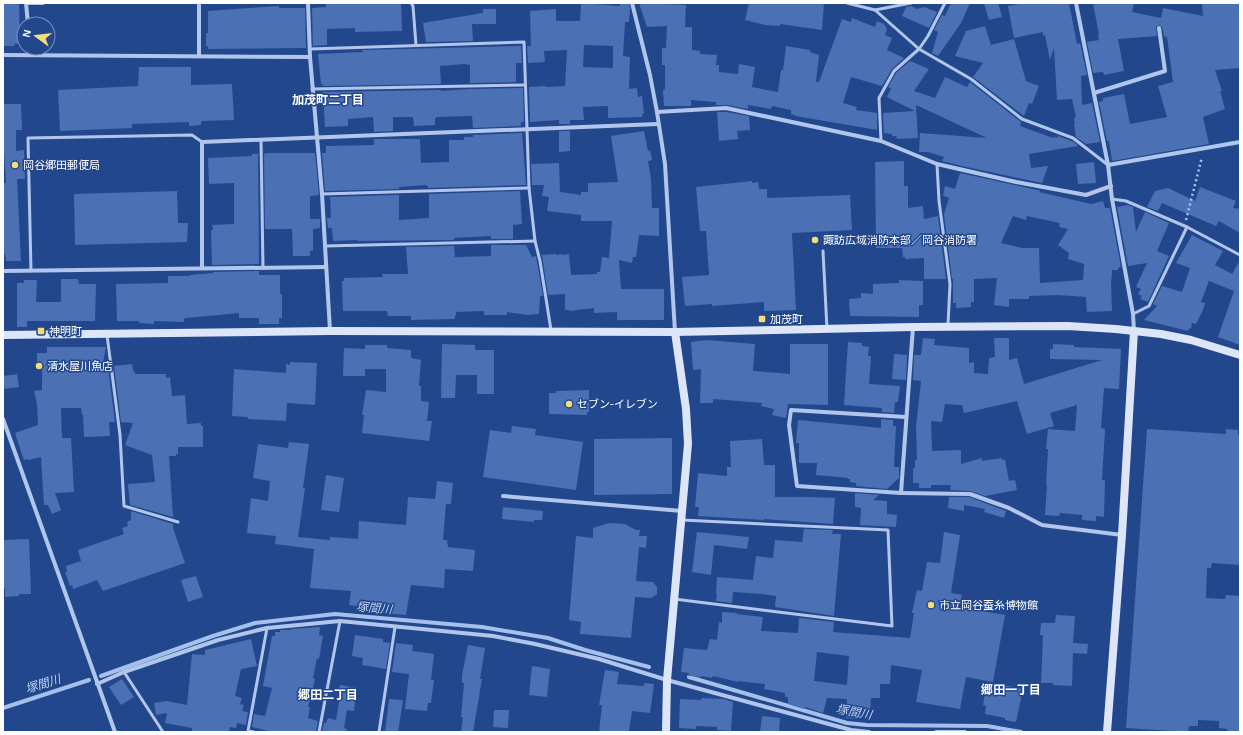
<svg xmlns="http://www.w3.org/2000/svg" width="1243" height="735" font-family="Karla,'Noto Sans JP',sans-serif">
	<rect width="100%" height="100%" fill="#23478d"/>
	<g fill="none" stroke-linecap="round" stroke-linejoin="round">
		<g stroke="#a6c0ec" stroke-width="4">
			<path d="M101,676L213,636L255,623L335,614L482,627L548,638L585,650L649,667"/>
			<path d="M689,677L847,723L867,725L987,726L1021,732"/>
			<path d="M3,708L89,680"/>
		</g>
	</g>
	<g fill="#4b70b4" fill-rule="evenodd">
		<path d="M3,3H19L20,43L14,44L15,46H4Z"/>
		<path d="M326,3H401L402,31L355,32V28L327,29V45L313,46L312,8L326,7Z"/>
		<path d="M581,3L620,6V3H629L630,9L629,22H625L623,56L630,57L629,89L637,88L638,97L642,96L644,114H642V117L608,118V106L583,107L584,120H570V124H559V120L530,122L529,87L545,86L546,87L565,86L567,50L544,51L545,62L528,63L527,46H531L530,11L556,9V21H580ZM584,45L613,46V68L583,67Z"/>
		<path d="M639,3L686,5L685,27H692V50L700,51V54L717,55L716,65H719V72L738,74L739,64L755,67L752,87L778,92L781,70H783L786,46L810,50V52L819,55L816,82H819L842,19L851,22L852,18L875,27L877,21L884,24L887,29L885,35L892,38L887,50L904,58L892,69L882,86L851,77L843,103L857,107L856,110L877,113V130L796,116L791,114V110L772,106L771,109L748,105V109L727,105H716V102L691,100V106H664L663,90L665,89V65H662V48H666L667,26L647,27Z"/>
		<path d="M749,3H824L822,30L780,24V26L765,25L745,20Z"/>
		<path d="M951,3H970L961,23L938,56L932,53L938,32L934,30L942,15L945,16Z"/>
		<path d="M984,3H998L1002,17L989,20Z"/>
		<path d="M1024,3H1069L1077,44L1080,43L1087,75L1081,76L1082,105L1092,103L1100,142L1086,144L1076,137L1074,125L1075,124L1074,118L1076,117L1072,99L1057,100L1054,48L1050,60L1045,35L1043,36V32L1014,38L1008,6Z"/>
		<path d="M1093,3H1134L1132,12L1161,18L1163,8L1203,16L1202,3H1240V68L1215,70L1222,91H1220L1225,109L1203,117L1209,144L1112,161L1109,141H1107L1099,102L1103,101V98L1124,94L1130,124L1167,117L1158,86L1173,82L1167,37L1164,36L1162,27L1159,25L1156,27L1157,36L1118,39L1124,71L1104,75L1103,72L1093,73L1087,42L1099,40L1098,35H1099Z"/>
		<path d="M279,6V8H305L306,48L208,49V46H206V33H208V11Z"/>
		<path d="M911,6L917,9L924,7L937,12L929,28L902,16L906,7Z"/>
		<path d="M483,9H496V24H472L473,41L426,42L423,23L483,13Z"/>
		<path d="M985,26L991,45L1014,39L1026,81L1039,86L1032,104L1029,103L1024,116L973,77L983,63L955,56L966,31Z"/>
		<path d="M521,46L522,63H516V82L470,83V65L464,64L440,66L441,84L323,86L322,84H321L318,54L363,52L362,50Z"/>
		<path d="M910,61L929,69L914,91L935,98L945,77L967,87L970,82L1021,122L1020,126L1053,138L1054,137L1057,138L1058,136L1074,142L1078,146L1029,154L1031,168L1048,166L1042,183L962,166L942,161L944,157L928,152H919L920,133L987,138L916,105L918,138L897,139L896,136H892V134L884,133L883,113L915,111L887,97L891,88L888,87L896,73Z"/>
		<path d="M139,67H191V85L232,84L234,120L201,121V125L189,126V122L132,124V128L60,131L58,90L138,86Z"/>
		<path d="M523,88L524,122H521V126L473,128L472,116L437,117L435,118V125L414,126L413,117H393V131L374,132L373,117L348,119V126L325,127L323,92L441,90V91L470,89Z"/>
		<path d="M3,104H21L22,130H16V151L24,150L25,179H17L21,261H6L5,254H3V183H6L3,139Z"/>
		<path d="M717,112H726L749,116L750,130L737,131L738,139L719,141Z"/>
		<path d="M559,131H570V151L559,152Z"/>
		<path d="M644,131L648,151L650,150L652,160L648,161L651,179L652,208H659V236L639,235L636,257H633L632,263L619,260L621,289H664V320H617V312L594,313V308L569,311V310H565V294L548,295L542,255L556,254V255L562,254L563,255L569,254L571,275L597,274V272H600L602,257L609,258L612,221H581V215L547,211L549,197L542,196L544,185H532L531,164L559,163L560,192L581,195V192H588V183L618,182L611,136Z"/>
		<path d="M522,133L526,185L428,188V186L425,185L399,187V189L325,191L322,153H326V146L374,145V139H420L421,163L449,162V140H464V137H473V135Z"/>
		<path d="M267,153H315L319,195L310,196V219H320V228L313,229V251H310V256H293L292,229H265L264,154Z"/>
		<path d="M252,154H258L259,264L212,265L211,230H213L212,225L234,224V183L209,184L208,158L252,156Z"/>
		<path d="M904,161V186H908V208L923,206L924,219L938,216L946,279H924V258L905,259V257H903L902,248H876L875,162Z"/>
		<path d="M1094,162L1096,183L1078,184L1076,164Z"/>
		<path d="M960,173L1037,190H1040L1039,192L1091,204L1103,201L1105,208H1110L1121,267L1118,268V270H1112L1111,285L1112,311L1087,312L1086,297L1058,295L1029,296V299H1009V307L994,305L997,278L974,279V302H971V307L956,308V303H953V279H952L944,214L949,198L943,196L945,186L955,189ZM1013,216L1026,220L1027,216L1060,223L1059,227L1068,229L1058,245L1069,253L1068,259L1084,264L1083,280L1040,283L1039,248H1022L1001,243Z"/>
		<path d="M752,181V183L758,182L759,189H767V198L850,195L852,230L792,233L796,310L764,311V302L712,306V304L685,306L682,277L709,275L706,231H700L696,187Z"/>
		<path d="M1200,187L1236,201L1233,208L1240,209V233L1219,221L1216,226L1162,203L1158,211L1147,207L1155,191L1168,188L1195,201Z"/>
		<path d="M177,191L178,221V223H188L187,242L75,245L74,194Z"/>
		<path d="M520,191L522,224L513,225V239H491V236L454,238V240L357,241V240L333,241L332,228H328L327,218H331L330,197L399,195V220L429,218V194Z"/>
		<path d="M1128,205L1133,207L1136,232L1145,212L1169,223L1157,251L1169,256L1148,302L1140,299L1142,296L1138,294L1141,289L1136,287L1147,263L1128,266L1117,207Z"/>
		<path d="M1192,235L1223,251L1215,265L1232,274L1240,260V345L1218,337L1234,291L1209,281L1201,302L1205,303L1203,310L1196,324L1192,323L1191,329L1189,328L1188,331L1144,320L1157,306L1153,304L1162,286L1182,292L1190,268L1176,263Z"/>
		<path d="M491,245H526L532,257L536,256L543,296H540L539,314L528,315L507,312V315H484V311L456,312V315H455V319L411,320V316H388L387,311H343L342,281H344V278L383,277L382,274H408L406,247L454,246L455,257L491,256Z"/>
		<path d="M259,271V275H280V294H282V318H279V324H259V318H239V313L186,318L184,319V322L154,321V324L139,323V321H117L116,284L168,283V276H190V275L213,273V272Z"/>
		<path d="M61,279H78L79,284H96L95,321H27V327H17V283H24V280H37L36,302H61Z"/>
		<path d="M899,280L923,281V305H919V317L850,316L849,299L861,298V293L873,294V284L899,283Z"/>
		<path d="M923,338L935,339L934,345L969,348V363L974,362V373L988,374L989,358L995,357L994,338H1009V360L1017,358L1024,384L1102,360L1050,359V349H1053V344L1074,345V347L1121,349L1119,389L1104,388L1101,428L1105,429V430L1102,480H1105L1104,517L1096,516V521L1082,520V515L1060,513L1059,516L1045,515L1047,485H1046L1048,449H1046L1048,429L1075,431L1077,405L1050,413L1054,426L1027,434L1017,401L964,413L962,405L945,404L942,422L931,421L932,451L961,450V464L982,458V461L1002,458V460H1005L1009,481L1015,480L1017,490L985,496L970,491L950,490L951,485H931V488H919V483H913V468H915V460H917L916,427L921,381L913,380L914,355H921Z"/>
		<path d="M707,340L755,344L753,370L754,371L790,374V344H828V405L788,404L786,418L772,415L774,409L761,406L762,403L713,399V403H700L701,369L693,370L691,342Z"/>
		<path d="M848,342L862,343V346L869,347L868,356H871L869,384L900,386L898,402H895L894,413L882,412V408L844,405Z"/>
		<path d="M442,344L475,345V350H494V394H477V375H456L455,398H441Z"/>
		<path d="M365,345H387V348L411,350V358L421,360L419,386H421V401L429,402L427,421H432L429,441L362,433L364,415H362L366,390L386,392V369H365V376H343L344,348L365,349Z"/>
		<path d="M47,347H106L102,367H108L115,422H109L110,436L84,437L83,415H82L81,408H61L62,438H71L74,492L55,493L61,510L52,514L48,505H44L41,457L28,460V459L24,460L15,433L38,425L37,404L34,391L42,390V365H37V353H47Z"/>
		<path d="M894,354L907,355L906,380L892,379Z"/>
		<path d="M290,362L317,363L315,405L287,403L286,421L248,419V417L232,416L234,369L286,373V364L290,365Z"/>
		<path d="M132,364L133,371L134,370L135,374H166V378L170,377L172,396L185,395L187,424L201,423V426H203V447H178V454H176V456H169L173,517L130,505L128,484L155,482L152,455L125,445L133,423L121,422L114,366Z"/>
		<path d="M17,374L19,387L3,389V376Z"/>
		<path d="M589,390V412H587V415L549,414V393H556V391Z"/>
		<path d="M881,419L893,420V426H896L894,467H899V478L887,489L856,486V483L850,482V479H848V478L816,475L817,463H799V443H796L798,420L881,428Z"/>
		<path d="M512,426L536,429L535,435L583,442L576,490L483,477L490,430L511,433Z"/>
		<path d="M1147,429L1226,434V429L1238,430V435H1240V565L1212,563L1211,568H1207L1206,598L1225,599L1226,595L1240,596V732H1227V729L1219,728V721L1198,720V726H1189L1188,732L1126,728Z"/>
		<path d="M672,438V494L594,495V439Z"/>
		<path d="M762,439L764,465H775V497H807L835,498L833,524L764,519V520L698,516L699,507H695L698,473L727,476V467H731L730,441Z"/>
		<path d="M289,442L309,444L303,488H305L298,537L330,540V537L358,539L359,521L406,525L408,497L435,499L437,481L453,483L451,504H446L443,540H447L448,547L475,550L473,571L445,569L444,588L411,585L406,615L381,613L382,609L349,605L351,591L310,588L314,549L275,544L276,536L247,533L251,498L268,501L270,481L253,478L258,444L288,448Z"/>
		<path d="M326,475L344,478L339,512L321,510Z"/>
		<path d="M855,493L879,495L873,500L887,501V514L897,515L896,527L860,525L861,508L855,507Z"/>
		<path d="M949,497H969L1006,511L1004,518L984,512L985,509L964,505V511L948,508Z"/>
		<path d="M503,507L543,511L542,520H534V522L502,519Z"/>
		<path d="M131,511L173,524V528L185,563L103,591L97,580L73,589L72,585L70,586L65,572H67L66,566L81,561L78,550L124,534L122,528L128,526L127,522L131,520Z"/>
		<path d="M609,523L625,524L636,530H640L639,536H647L646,548L639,547L636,581L653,582L657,587V594L651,598L635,597L631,638L580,634L581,622L569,620L576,536L593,538V528Z"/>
		<path d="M804,529L833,530L832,534H841L834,616L775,607L776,596L762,594L733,592L732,603L716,601L717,594H716L717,577L753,580L756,556L773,558L775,540L802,542Z"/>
		<path d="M697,532L749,537L747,549L714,545L711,575L692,572Z"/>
		<path d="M944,532L960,535L951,593L962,595L959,607L1005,615L993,682L966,677L960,709L916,702L922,670L891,665L890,684H880V698H871L870,714H861V719L846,718L847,699L827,698L823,713L805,707L804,709L788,704V697H785V693L764,689L765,684L738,681V682L713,676L712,678L701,676V677L688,676L689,673L681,672L684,648L707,650L710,639L717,640L719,622L722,623V612L737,613V614L763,617L761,631L798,633L799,618L834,622L833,632L910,638L914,613H912L917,590L922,591L927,562L940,563ZM817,652L849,656L847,685L814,681Z"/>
		<path d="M29,539L31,594H19V596L5,597V588H3V540Z"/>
		<path d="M196,576L203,597L188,602L181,580Z"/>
		<path d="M1056,615L1075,616L1073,643L1088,644L1087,654L1073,653L1072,686L1053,685V683H1041L1043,635H1040L1041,623H1055Z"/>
		<path d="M320,627L319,635L323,636L319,659L317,658L313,678L315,679L308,707H310L308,718L318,721L316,732H273L252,727L254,714L265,716L272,688L263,686L272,636H275V632H280V630H291V629Z"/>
		<path d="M355,635L383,639V642L390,643L386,669L362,665L363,658L352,656Z"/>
		<path d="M251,639L257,666L241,669L235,696L242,698L240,704L244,705L242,711L248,712L246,725L237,723L236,728L230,727L229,732H192V728L165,723L167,713L156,715L154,703L166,701L187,705L192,654L205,655V650Z"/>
		<path d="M396,643L413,645L412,651L434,654L431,680H434L431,703H428L427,711L405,709L409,674L392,672Z"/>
		<path d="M468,645L485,648L480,679H482L473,732H461L463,717H461L464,683H462V675Z"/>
		<path d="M532,666L550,669L547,697L529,695Z"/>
		<path d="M605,670L619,672L617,684L644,686V683L654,684L650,713L632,711L629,731L599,732L602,705H599Z"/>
		<path d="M122,679L134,697L121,705L109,687Z"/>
		<path d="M987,682L1023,689L1016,722L1005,720V718L985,714L986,706L983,705Z"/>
		<path d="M340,685L357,688L354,711L347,710L344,728L347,729L346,732H322L324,723H326L328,718L336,720L340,696L338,695Z"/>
		<path d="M701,698L724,699L733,702L731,731L717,730V727L696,726V729L679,728L680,699L701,700Z"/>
		<path d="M389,699L403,700L398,732H385Z"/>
		<path d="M494,710H509L508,728L493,727Z"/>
		<path d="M762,716L780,718L779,732H760Z"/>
	</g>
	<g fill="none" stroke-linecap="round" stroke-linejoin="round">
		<path stroke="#b2c6eb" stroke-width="2.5" stroke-dasharray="2 3" stroke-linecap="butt" d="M1186,220L1202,157"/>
		<g stroke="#b2c6eb" stroke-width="3">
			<path d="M411,3L413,6L416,45"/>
			<path d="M847,3L875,10L919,49L971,79L1022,119L1073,138L1108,165"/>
			<path d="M875,10L911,3"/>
			<path d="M310,49L524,42L529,188L535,241L540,261L551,330"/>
			<path d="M312,89L525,85"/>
			<path d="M261,140L263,268"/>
			<path d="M881,141L879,98L894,71L919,49L928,36L945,3"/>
			<path d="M937,164L939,201L950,284L948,325"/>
			<path d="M322,194L529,188"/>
			<path d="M1112,199L1126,201L1187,227L1240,255"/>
			<path d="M325,246L535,241"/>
			<path d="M823,251L827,329"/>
			<path d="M31,271L28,138L192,135L202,142"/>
			<path d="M1133,314L1149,306L1187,227"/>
			<path d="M107,335L120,435L124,506L178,522"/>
			<path d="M674,599L892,626L888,530L682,520"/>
			<path d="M124,672L163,732"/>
			<path d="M254,732L248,731L267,628"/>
			<path d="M319,732L340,621"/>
			<path d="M379,732L395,627"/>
		</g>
		<g stroke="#b2c6eb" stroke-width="4">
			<path d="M199,3V56"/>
			<path d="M308,3L310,57L322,194L330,331"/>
			<path d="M632,3L650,75L657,112L665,164L675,332"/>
			<path d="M1076,3L1108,165L1112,199L1133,314L1134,331"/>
			<path d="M28,24L26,3H43"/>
			<path d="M29,48V55"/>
			<path d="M3,55L310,57"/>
			<path d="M1094,93L1165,71L1159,28"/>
			<path d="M657,112L726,108L881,141L937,164L1016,182L1086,195L1111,186"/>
			<path d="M1108,165L1240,142"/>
			<path d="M202,268V142L658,124"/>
			<path d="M3,271L325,267"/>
			<path d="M906,417L791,410L789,425L797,486L901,493L913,327"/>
			<path d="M3,419L115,732"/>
			<path d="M901,493L970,494L1009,508L1042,525L1122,535"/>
			<path d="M503,496L682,511"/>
			<path d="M97,684L124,672L218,640L267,628L340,621L493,636L535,644L599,659L667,680L851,730L869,732"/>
			<path d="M936,732H965"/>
		</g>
		<g stroke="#dde6f9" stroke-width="8">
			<path d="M3,335L330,331L675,332L913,327L1068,326L1116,329L1161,334L1191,340L1240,355"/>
			<path d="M666,732L667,680L688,444L686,409L675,332"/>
			<path d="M1107,732L1122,535L1134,331"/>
		</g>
	</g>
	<g fill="#f6dd75" stroke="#23478d" stroke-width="1.5">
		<circle cx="15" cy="165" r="4"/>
		<circle cx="815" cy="240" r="4"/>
		<rect x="758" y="315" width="8" height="8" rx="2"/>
		<rect x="37" y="327" width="8" height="8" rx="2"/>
		<circle cx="39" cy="366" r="4"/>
		<circle cx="569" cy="404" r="4"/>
		<circle cx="931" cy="605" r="4"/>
	</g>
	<g text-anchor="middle" stroke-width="3" stroke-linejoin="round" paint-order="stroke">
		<g font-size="11" fill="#fff" stroke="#23478d" text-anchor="start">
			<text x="23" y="169">岡谷郷田郵便局</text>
			<text x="823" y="244">諏訪広域消防本部／岡谷消防署</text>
			<text x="770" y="323">加茂町</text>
			<text x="49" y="335">神明町</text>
			<text x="47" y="370">清水屋川魚店</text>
			<text x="577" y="408">セブン-イレブン</text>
			<text x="939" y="609">市立岡谷蚕糸博物館</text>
		</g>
		<g font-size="12" font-weight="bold" fill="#fff" stroke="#23478d">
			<text x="328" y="104">加茂町二丁目</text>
			<text x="1011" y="694">郷田一丁目</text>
			<text x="328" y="699">郷田二丁目</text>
		</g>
		<g font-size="12" font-style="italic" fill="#bed1f2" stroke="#23478d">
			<text transform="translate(374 608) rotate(5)" y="4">塚間川</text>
			<text transform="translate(43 684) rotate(-18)" y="4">塚間川</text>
			<text transform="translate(854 712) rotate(10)" y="4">塚間川</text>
		</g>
	</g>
	<rect width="1243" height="735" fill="none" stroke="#ffffff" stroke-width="8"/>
	<g transform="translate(36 36) rotate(285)"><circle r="19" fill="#23478d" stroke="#7b91bb"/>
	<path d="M0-3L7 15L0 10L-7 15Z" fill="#f6dd75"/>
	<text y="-6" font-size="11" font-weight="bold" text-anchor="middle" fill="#ffffff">N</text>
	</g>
</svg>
